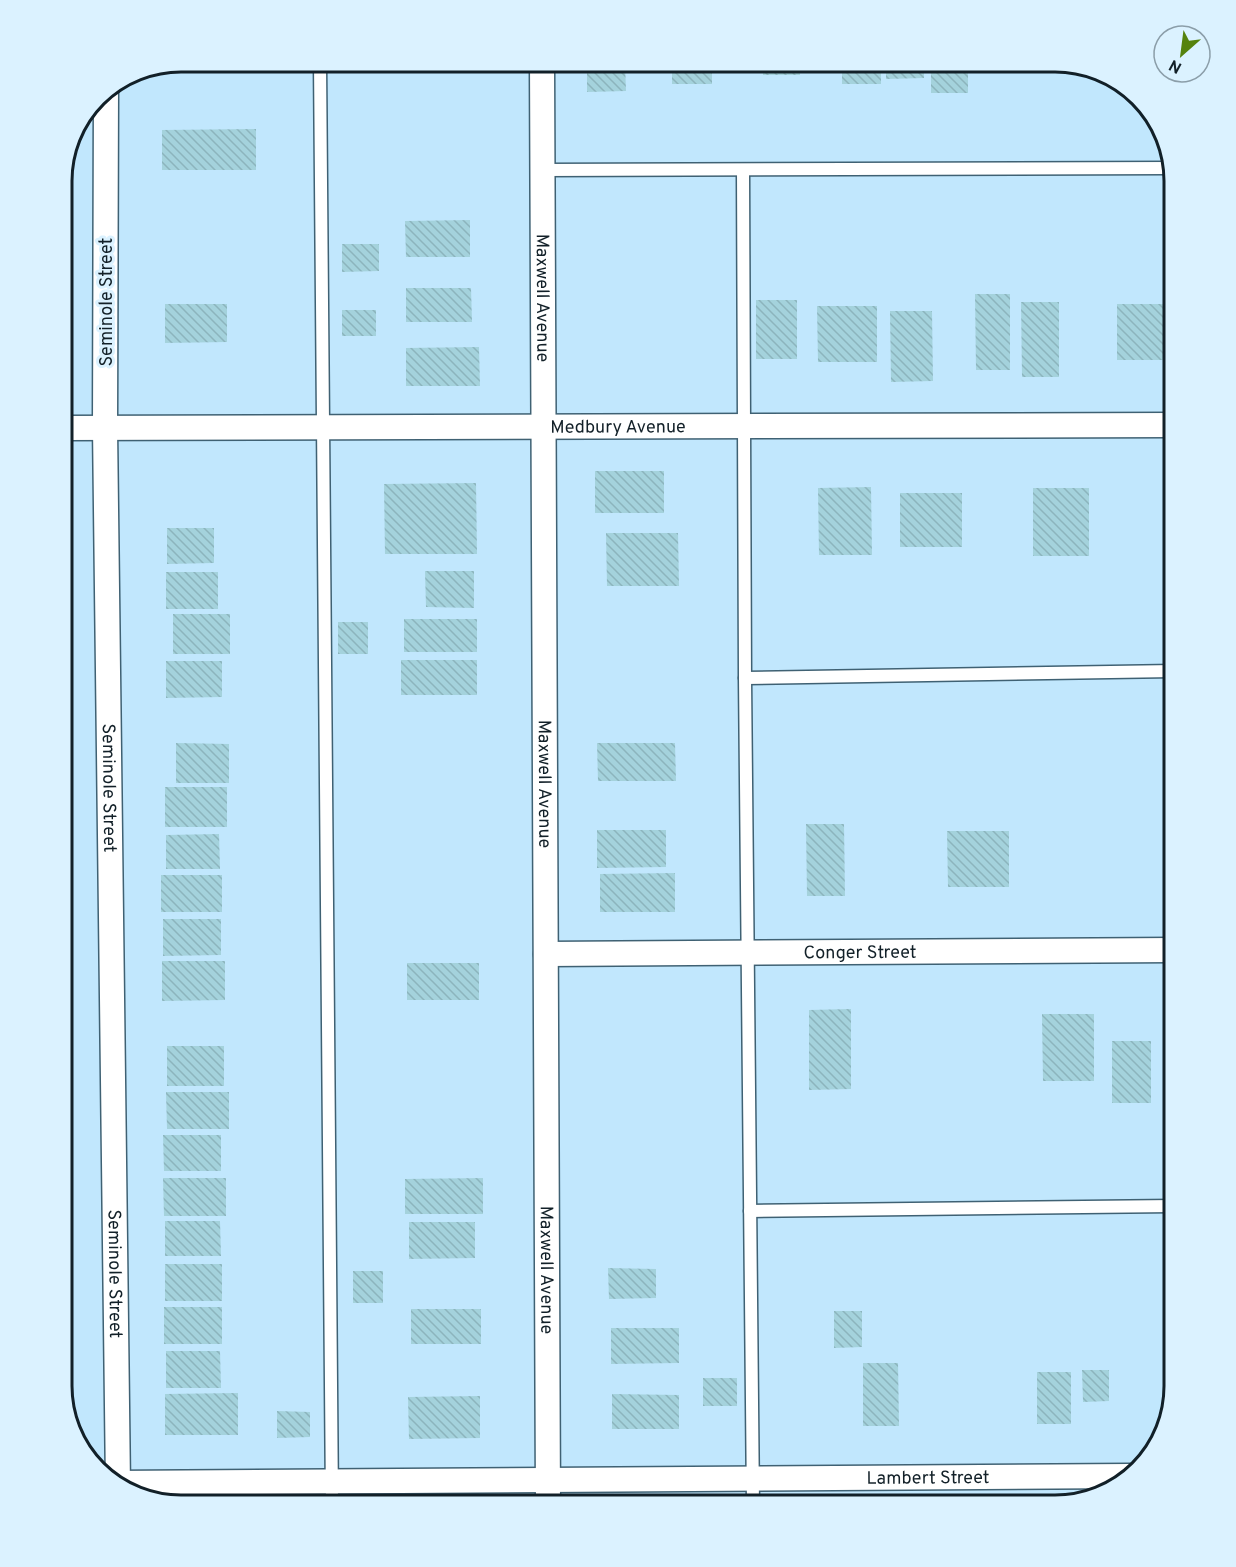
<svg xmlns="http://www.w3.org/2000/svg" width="1236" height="1567" font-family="Overpass,sans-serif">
	<defs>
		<pattern id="building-back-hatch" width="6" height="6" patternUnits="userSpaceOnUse" patternTransform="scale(1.5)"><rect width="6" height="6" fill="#a4d2dc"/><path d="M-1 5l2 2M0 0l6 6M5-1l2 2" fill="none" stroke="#8cb4bd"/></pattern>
	</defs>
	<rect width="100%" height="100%" fill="#c1e7fd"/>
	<g fill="url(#building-back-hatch)">
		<path d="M587,62H625L626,91L587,92Z"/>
		<rect x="672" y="62" width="40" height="22"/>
		<rect x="717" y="62" width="39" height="7"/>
		<rect x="763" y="62" width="37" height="13"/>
		<rect x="842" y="62" width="39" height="22"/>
		<path d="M886,62H924V78L886,79Z"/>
		<rect x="931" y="62" width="37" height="31"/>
		<path d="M256,129V170H162V130Z"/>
		<path d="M470,220V257H406L405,221Z"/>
		<path d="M342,244H379V271L342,272Z"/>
		<path d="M406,288H471L472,322H406Z"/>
		<path d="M975,294H1010V370H976Z"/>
		<rect x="756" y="300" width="41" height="59"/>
		<path d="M1021,302H1059V377H1022Z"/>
		<path d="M165,304H227V342L165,343Z"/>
		<rect x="1117" y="304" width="57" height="56"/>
		<path d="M817,306H877V362H818Z"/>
		<rect x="342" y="310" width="34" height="26"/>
		<path d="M890,311H932L933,381L891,382Z"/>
		<path d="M479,347L480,386H406V348Z"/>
		<rect x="595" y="471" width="69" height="42"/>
		<path d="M476,483L477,554H385L384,484Z"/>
		<path d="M871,487L872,555H819L818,488Z"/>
		<rect x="1033" y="488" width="56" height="68"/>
		<rect x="900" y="493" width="62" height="54"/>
		<path d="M167,528H214V563L167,564Z"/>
		<path d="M606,533H678L679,586H607Z"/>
		<path d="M425,571H474V608L426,607Z"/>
		<rect x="166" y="572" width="52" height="37"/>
		<rect x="173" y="614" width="57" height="40"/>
		<rect x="404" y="619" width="73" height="33"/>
		<rect x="338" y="622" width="30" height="32"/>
		<rect x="401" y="660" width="76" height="35"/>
		<path d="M166,661H222V697L166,698Z"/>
		<path d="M176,743L229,744V783H176Z"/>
		<path d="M597,743H675L676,781H598Z"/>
		<rect x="165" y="787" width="62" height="40"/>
		<path d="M806,824H844L845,896H807Z"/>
		<path d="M597,830H666V867L597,868Z"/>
		<path d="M947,831H1009V887H948Z"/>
		<path d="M219,834L220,869H166V835Z"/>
		<path d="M675,873V912H600V874Z"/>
		<rect x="161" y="875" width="61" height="37"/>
		<path d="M163,919H221V955L163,956Z"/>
		<path d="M162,961H225V1000L162,1001Z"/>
		<rect x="407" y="963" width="72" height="37"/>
		<path d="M851,1009V1089L809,1090V1010Z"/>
		<path d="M1042,1014H1094V1081H1043Z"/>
		<rect x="1112" y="1041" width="39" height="62"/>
		<rect x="167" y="1046" width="57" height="40"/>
		<path d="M166,1092H229V1129H167Z"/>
		<path d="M163,1135H221V1171H164Z"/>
		<path d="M163,1178H226V1216H164Z"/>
		<path d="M483,1178V1214H405V1179Z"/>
		<path d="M165,1221H220L221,1256H165Z"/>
		<path d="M409,1222H475V1258L409,1259Z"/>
		<rect x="165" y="1264" width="57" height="37"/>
		<path d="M608,1268L656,1269V1298L609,1299Z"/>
		<rect x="353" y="1271" width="30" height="32"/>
		<rect x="164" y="1307" width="58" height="37"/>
		<rect x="411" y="1309" width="70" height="35"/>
		<path d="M834,1311H862V1347L834,1348Z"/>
		<path d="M611,1328H679V1363L611,1364Z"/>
		<path d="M166,1351H220L221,1388H166Z"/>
		<path d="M863,1363H898L899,1426H863Z"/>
		<path d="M1082,1370H1109V1401L1083,1402Z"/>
		<rect x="1037" y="1372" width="34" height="52"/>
		<rect x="703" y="1378" width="34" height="28"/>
		<path d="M238,1393V1435H165V1394Z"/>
		<path d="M612,1394L679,1395V1429H612Z"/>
		<path d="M480,1396V1438L409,1439L408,1397Z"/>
		<path d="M277,1411L310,1412V1437L277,1438Z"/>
	</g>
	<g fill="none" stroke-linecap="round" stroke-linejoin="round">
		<g stroke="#3f6173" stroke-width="15">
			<g id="service">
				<path d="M320,62L332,1505"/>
				<path d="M542,170L1171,168"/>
				<path d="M743,170L745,678L753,1505"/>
				<path d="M745,678L1174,671"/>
				<path d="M750,1211L1174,1206"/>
			</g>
		</g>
		<g stroke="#3f6173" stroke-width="27">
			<g id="minor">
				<path id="s1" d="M542,62L548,1505"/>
				<path id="s2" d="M106,89L105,427L118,1487"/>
				<path id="s3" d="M62,428L1174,425"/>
				<path id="s4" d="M546,954L1174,950"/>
				<path id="s5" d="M114,1483L1130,1476"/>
			</g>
		</g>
		<use href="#service" stroke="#fff" stroke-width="12"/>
		<use href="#minor" stroke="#fff" stroke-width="24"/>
	</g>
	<g text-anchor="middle" stroke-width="6" stroke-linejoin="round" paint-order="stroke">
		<g font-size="18" fill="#122028" stroke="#dbf2ff">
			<text dy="6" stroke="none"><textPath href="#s1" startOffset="236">Maxwell Avenue</textPath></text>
			<text transform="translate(106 302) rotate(-90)" y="6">Seminole Street</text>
			<text dy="6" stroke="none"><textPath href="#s3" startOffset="556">Medbury Avenue</textPath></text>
			<text dy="6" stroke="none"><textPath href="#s1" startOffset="722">Maxwell Avenue</textPath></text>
			<text dy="6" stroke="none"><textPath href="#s2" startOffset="699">Seminole Street</textPath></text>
			<text dy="6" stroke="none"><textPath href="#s4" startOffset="314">Conger Street</textPath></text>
			<text dy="6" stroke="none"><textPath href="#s1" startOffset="1208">Maxwell Avenue</textPath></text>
			<text dy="6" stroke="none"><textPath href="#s2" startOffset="1185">Seminole Street</textPath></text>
			<text dy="6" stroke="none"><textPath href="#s5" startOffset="814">Lambert Street</textPath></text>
		</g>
	</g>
	<path d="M0 0H1236V1567H0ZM181 72H1055A109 109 0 0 1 1164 181V1386A109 109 0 0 1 1055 1495H181A109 109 0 0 1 72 1386V181A109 109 0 0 1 181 72Z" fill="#dbf2ff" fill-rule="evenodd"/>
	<path fill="none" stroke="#122028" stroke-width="3" d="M181 72H1055A109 109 0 0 1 1164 181V1386A109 109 0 0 1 1055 1495H181A109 109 0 0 1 72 1386V181A109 109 0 0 1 181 72Z"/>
	<g transform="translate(1182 54) rotate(208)"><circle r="28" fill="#dbf2ff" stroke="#8b9ea9" stroke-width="1.5"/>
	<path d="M0-4.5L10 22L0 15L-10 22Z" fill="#55820d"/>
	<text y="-9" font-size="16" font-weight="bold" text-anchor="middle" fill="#122028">N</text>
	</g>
</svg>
